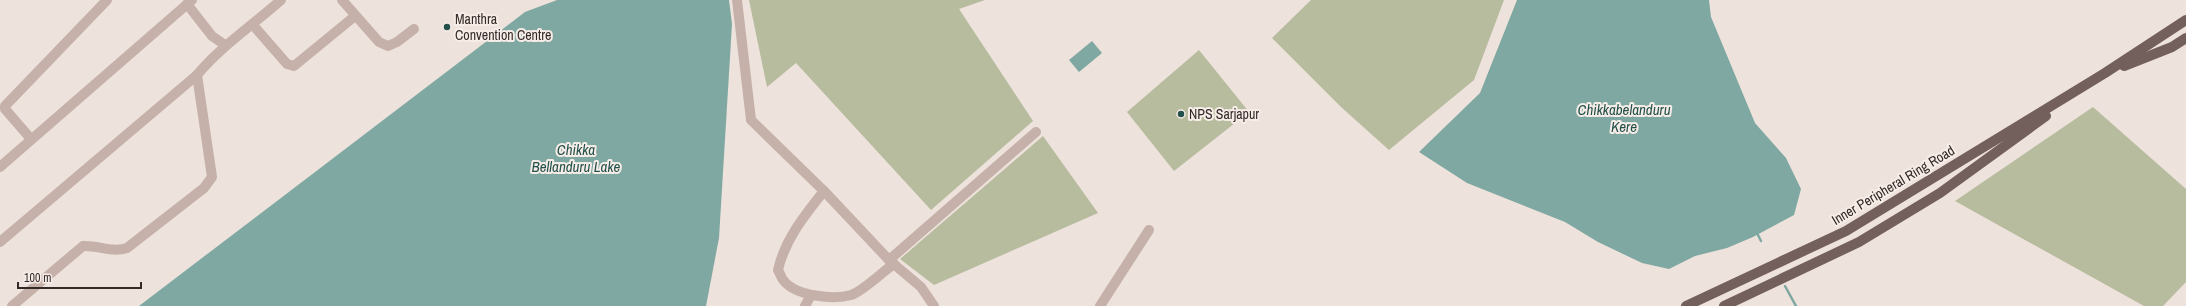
<svg xmlns="http://www.w3.org/2000/svg" width="2186" height="306" font-family="'Archivo Narrow',sans-serif">
	<rect width="100%" height="100%" fill="#eee2dc"/>
	<g fill="#b7bc9e">
		<path d="M749,0H985L959,9L1033,121L931,210L796,63L767,87Z"/>
		<path d="M1311,0H1504L1474,80L1389,150L1341,107L1272,38Z"/>
		<path d="M1199,50L1249,112L1174,171L1127,112Z"/>
		<path d="M2093,107L2186,189V282L2163,306H2144L1955,201Z"/>
		<path d="M1043,136L1098,213L934,285L900,259Z"/>
	</g>
	<g fill="#7fa8a2">
		<path d="M557,0H729L732,24L719,238L706,306H139L525,12Z"/>
		<path d="M1517,0H1709L1711,17L1755,123L1786,158L1801,189L1794,215L1753,237L1727,248L1695,256L1669,269L1642,263L1598,242L1565,222L1467,183L1419,152L1480,93Z"/>
		<path d="M1092,41L1102,53L1079,72L1069,60Z"/>
	</g>
	<g fill="none" stroke-linecap="round" stroke-linejoin="round">
		<g stroke="#7fa8a2" stroke-width="2.5">
			<path d="M1757,233L1761,241"/>
			<path d="M1785,286L1796,306"/>
		</g>
		<g stroke="#c5b1aa" stroke-width="10">
			<path d="M342,0L379,42L388,46L397,42L414,29"/>
			<path d="M737,0L751,120L824,191L889,260L921,287L934,306"/>
			<path d="M187,4L212,36L225,45"/>
			<path d="M253,25L287,64L294,66L355,16"/>
			<path d="M31,139L5,109V106L107,0"/>
			<path d="M0,167L192,0"/>
			<path d="M824,191C805,215 785,239 778,270C780,273 781,278 784,281C796,296 834,300 851,295C863,291 882,272 894,264"/>
			<path d="M0,242L197,75C221,46 253,25 281,0"/>
			<path d="M889,260L1036,132"/>
			<path d="M12,306L83,246C98,245 112,253 127,248L204,188L212,177L197,75"/>
			<path d="M805,306L811,295"/>
			<path d="M1100,306L1149,230"/>
		</g>
		<g stroke="#735f5b" stroke-width="10">
			<path d="M2124,66L2172,47L2186,38"/>
			<path d="M1686,306L1846,231L2105,73L2186,20"/>
			<path d="M1724,306L1859,242L1940,193L2046,116"/>
		</g>
	</g>
	<g fill="#23504a" stroke="#f7ede8" stroke-width="1.5">
		<circle cx="447" cy="27" r="4"/>
		<circle cx="1181" cy="114" r="4"/>
	</g>
	<g text-anchor="middle" stroke-width="4" stroke-linejoin="round" paint-order="stroke">
		<g font-size="14" fill="#332a28" stroke="#f7ede8" text-anchor="start">
			<text x="455" y="24">Manthra<tspan x="455" dy="16">Convention Centre</tspan></text>
			<text x="1189" y="119">NPS Sarjapur</text>
		</g>
		<g font-size="14" fill="#332a28" stroke="#f7ede8">
			<text transform="translate(1893 185) rotate(-31)" y="5">Inner Peripheral Ring Road</text>
		</g>
		<g font-size="15" font-style="italic" fill="#23504a" stroke="#f7ede8">
			<text x="1624" y="115">Chikkabelanduru<tspan x="1624" dy="17">Kere</tspan></text>
			<text x="576" y="155">Chikka<tspan x="576" dy="17">Bellanduru Lake</tspan></text>
		</g>
	</g>
	<path d="M18 282v6h123v-6" fill="none" stroke="#332a28" stroke-width="2"/>
	<text x="24" y="282" font-size="12" fill="#332a28" stroke="#f7ede8" stroke-width="3" paint-order="stroke">100 m</text>
</svg>
